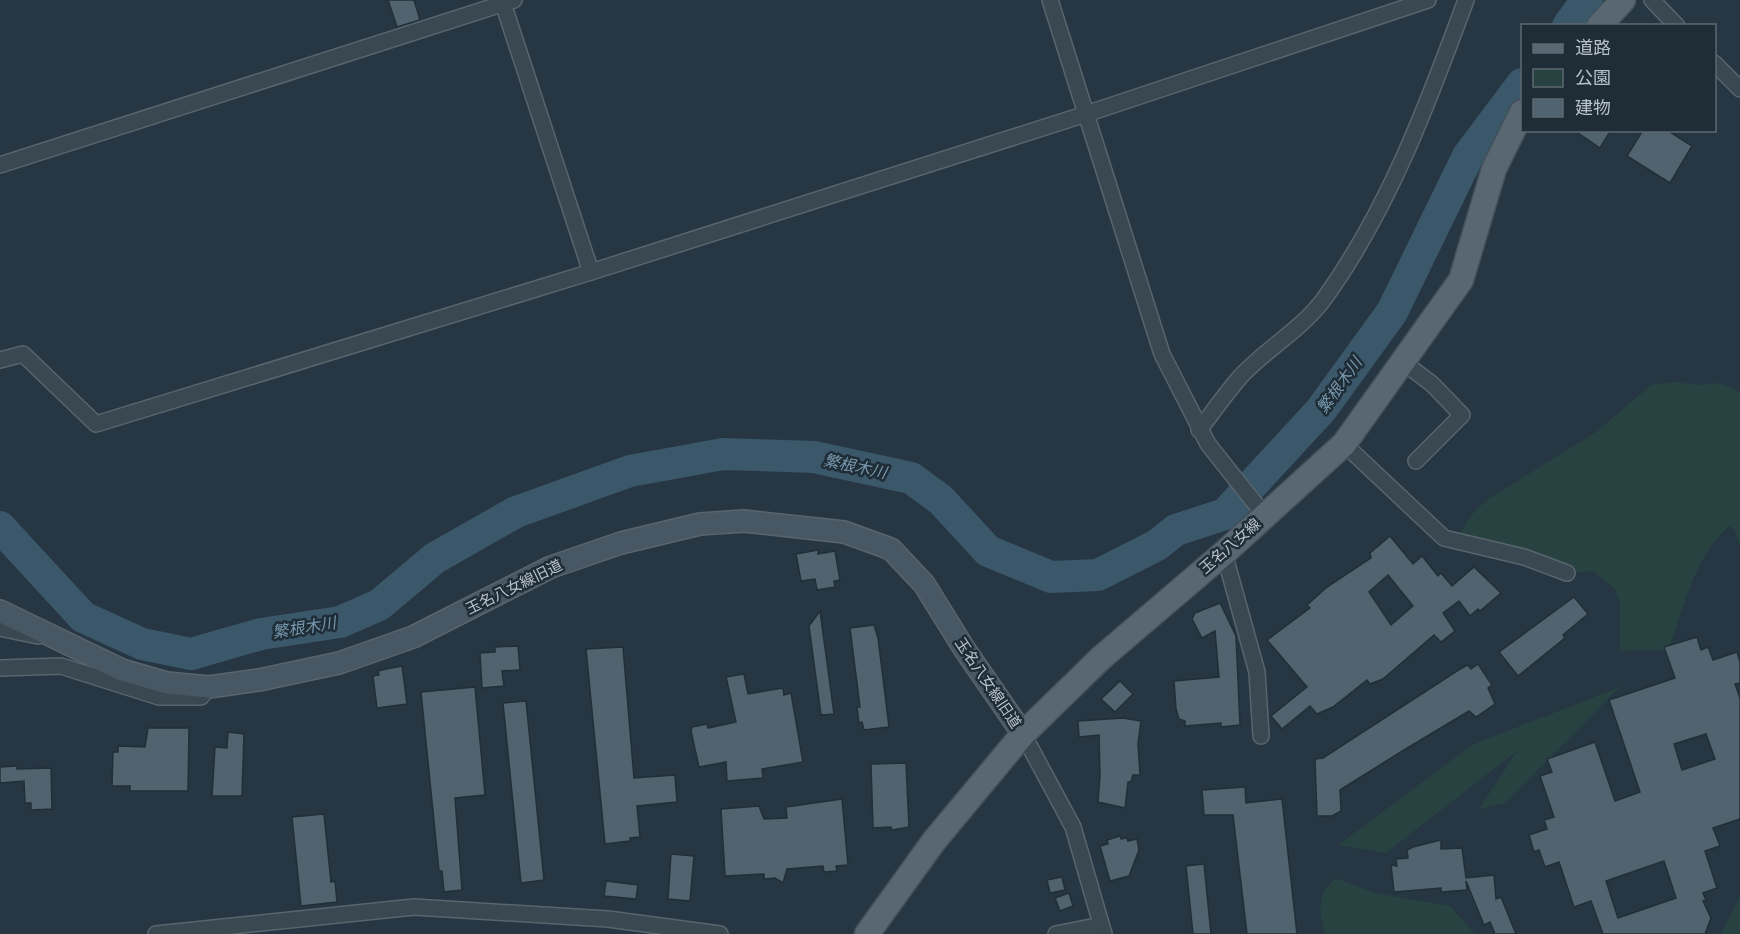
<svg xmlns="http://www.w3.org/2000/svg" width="1740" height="934" font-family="Inter,'Noto Sans JP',sans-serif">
	<rect width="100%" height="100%" fill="#263642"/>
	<g fill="#284241">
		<path d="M1674,382L1698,385L1719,383L1740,392V545L1734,529L1729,526C1694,558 1684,606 1669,650L1620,651V605L1615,589L1593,571L1567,573L1458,540C1465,521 1474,510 1490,498L1596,432L1651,385Z"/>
		<path d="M1620,687L1505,803L1479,809L1517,751L1386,853L1338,845L1472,745Z"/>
		<path d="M1335,878L1375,893L1450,906L1475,934H1325C1319,909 1316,898 1335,878Z"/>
		<path d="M1740,897V934H1721Z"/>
	</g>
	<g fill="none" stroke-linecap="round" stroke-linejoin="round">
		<g stroke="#3b576a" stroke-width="32">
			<path d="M1568,26L1587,0"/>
			<path d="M0,527L83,617L142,644L191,654L261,634L340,622L379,605L435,558L516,512L630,471L723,454L814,457L911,478L941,500L988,551L1051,577L1098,575L1157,545L1176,530L1225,514L1321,410L1392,312L1468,156L1522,84"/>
		</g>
	</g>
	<g fill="#51636f" stroke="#212f39" stroke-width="1.5" fill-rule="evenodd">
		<path d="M388,0H414L420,20L397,27Z"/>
		<path d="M1574,130H1611L1600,148Z"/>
		<path d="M1643,130H1667L1692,146L1670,183L1627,156Z"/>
		<path d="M1390,536L1413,564L1422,556L1438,576L1441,573L1452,586L1474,567L1501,593L1480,611L1478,609L1470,616L1459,601L1443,613L1455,631L1441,642L1434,635L1383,679L1370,684L1367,680L1333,707L1317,714L1310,706L1282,729L1271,716L1307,687L1267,640L1310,608L1307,605L1327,587L1371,558L1370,553ZM1388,575L1413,606L1391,625L1369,592Z"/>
		<path d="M818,550V554L835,551L840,580L834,581L835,587L817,590L815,579L801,581L796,554Z"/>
		<path d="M1574,597L1588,614L1563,635L1565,638L1518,676L1499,652Z"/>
		<path d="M1220,603L1236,636L1240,725L1221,727V723L1185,726V721L1179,719L1176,709L1174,681L1219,677L1215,631L1202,638L1192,619L1195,613Z"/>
		<path d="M820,611L834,714L821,715L809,626Z"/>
		<path d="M874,625L878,638L889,727L864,730L862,722L859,723L857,707H860L850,628Z"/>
		<path d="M1697,637L1701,650L1708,647L1713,660L1737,652L1740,662V683L1735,684L1740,698V819L1713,828L1720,846L1705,851L1717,888L1703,893L1706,900L1703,901L1711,918L1705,934H1603L1591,901L1574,907L1559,862L1545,867L1539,850L1534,852L1529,835L1547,829L1544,820L1554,817L1540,776L1552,772L1547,759L1595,742L1615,801L1640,792L1609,700L1675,678L1664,647ZM1706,734L1715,759L1682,770L1674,744ZM1664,861L1676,898L1618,918L1606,881Z"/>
		<path d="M518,646L520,670L502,671L504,686L482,688L480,653L495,652V647Z"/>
		<path d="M623,647L634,778L675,775L677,802L637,806L640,837L630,838V841L605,844L586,649Z"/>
		<path d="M1478,664L1492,685L1488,688L1495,704L1476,717L1469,711L1399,753L1340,790L1341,811L1332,816H1317L1315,759L1323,758L1460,669L1468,665L1471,669Z"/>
		<path d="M402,666L407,704L377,708L373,676L379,675L378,671L386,669Z"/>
		<path d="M744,674L748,694L783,688L784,695L791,693L803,762L762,769L763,778L727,781L726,762L699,767L691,731L692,727L707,724L708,728L736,722L726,677Z"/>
		<path d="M1120,681L1133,694L1115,712L1101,699Z"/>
		<path d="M475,687L485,795L455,798L462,890L444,892L442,871H439L421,692Z"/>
		<path d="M526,701L544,880L521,883L503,703Z"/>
		<path d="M1123,718L1141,721L1138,744L1140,775H1133L1131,782H1128L1125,808L1098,802L1100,776L1099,735L1079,737L1078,721Z"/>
		<path d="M148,728H189L188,791H130V786H112L113,752H118V746L145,747Z"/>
		<path d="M228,732L244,734L242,796H212L215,747L227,748Z"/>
		<path d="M906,763L909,827L892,830L891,827L873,828L871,764Z"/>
		<path d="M17,766V769L51,768L52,809L31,810V803H25L24,781L0,783V767Z"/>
		<path d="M1245,787L1246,803L1282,799L1297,934H1247L1233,815H1204L1202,790Z"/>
		<path d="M842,799L848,865L836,866L837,871L824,872L823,866L787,869L783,883L775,878L764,879V874L725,876L721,809L759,806L764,819L787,818L786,807Z"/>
		<path d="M324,814L331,882L335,881L337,902L301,906L292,817Z"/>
		<path d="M1120,836L1121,839L1127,838L1128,841L1137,839L1139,850L1129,876L1110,881L1100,846L1108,844L1107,840Z"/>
		<path d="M1441,840V849L1462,848L1466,878L1494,875L1496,899L1501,897L1516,934H1495L1490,922L1484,925L1466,881L1467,890L1441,892V888L1394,892L1391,865L1397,866L1396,859L1408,858L1407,850L1413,847Z"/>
		<path d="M671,854L694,856L690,901L668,899Z"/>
		<path d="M1204,864L1211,934H1193L1186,866Z"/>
		<path d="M1062,877L1065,890L1050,893L1047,880Z"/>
		<path d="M606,881L638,885L636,899L604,896Z"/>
		<path d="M1069,893L1073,906L1060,911L1055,898Z"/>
	</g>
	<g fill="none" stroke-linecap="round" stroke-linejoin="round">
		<g stroke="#58656e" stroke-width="18">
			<g id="street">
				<path d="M502,0L591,272"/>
				<path d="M1050,0L1162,354L1208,444L1265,516"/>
				<path d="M1652,0L1677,26"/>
				<path d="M1714,63L1740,89"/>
				<path d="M0,165L514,0"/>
				<path d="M0,360L23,354L96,424L591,272L1086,114L1428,0"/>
				<path d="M1403,362L1432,384L1462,415L1416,461"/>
				<path d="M1199,430C1213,412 1226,393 1241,376C1267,348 1301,330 1324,299C1389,209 1428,103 1466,0"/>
				<path d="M1344,444L1444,538L1524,557L1567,573"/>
				<path d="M1224,553L1257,672L1261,736"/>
				<path d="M0,628L38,636"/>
				<path d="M0,668L61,666L159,697H201L209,687"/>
				<path d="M1023,734L1073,827L1104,934"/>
				<path d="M156,934L414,907L608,919L720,934"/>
				<path d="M1056,934L1101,925"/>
			</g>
		</g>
		<g stroke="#58656e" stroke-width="24">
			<path id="secondary" d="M0,611L122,670L167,683L209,687L259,680L339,663L413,637L551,567L621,543L700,524L744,521L844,532L891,549L924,584L965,650L1023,734"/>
		</g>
		<g stroke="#44515a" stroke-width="27">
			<g id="primary">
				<path d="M1599,26L1623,0"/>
				<path d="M867,934L934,841L1023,734L1101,658L1224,553L1344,444L1461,280L1494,169L1522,112"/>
			</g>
		</g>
		<use href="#street" stroke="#3a4851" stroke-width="15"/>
		<use href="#secondary" stroke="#485764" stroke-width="21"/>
		<use href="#primary" stroke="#586771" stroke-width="24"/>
	</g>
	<g text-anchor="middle" stroke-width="5" stroke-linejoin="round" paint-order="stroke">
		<g font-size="15" fill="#b7c2cb" stroke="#1f2d37">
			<text transform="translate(1230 546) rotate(-41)" y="5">玉名八女線</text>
			<text transform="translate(514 587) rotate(-26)" y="5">玉名八女線旧道</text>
			<text transform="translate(988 683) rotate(56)" y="5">玉名八女線旧道</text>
		</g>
		<g font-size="16" font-style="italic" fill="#7798ae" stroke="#1f2d37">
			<text transform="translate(1339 385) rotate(-54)" y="6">繁根木川</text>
			<text transform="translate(855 466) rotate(12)" y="6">繁根木川</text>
			<text transform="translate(304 627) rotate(-9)" y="6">繁根木川</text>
		</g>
	</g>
	<rect x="1521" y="24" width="195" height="108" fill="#1f2d37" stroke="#5c6972" stroke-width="1.5"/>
	<rect x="1533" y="44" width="30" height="9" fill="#586771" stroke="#5c6972" stroke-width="1.5"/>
	<text x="1575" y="54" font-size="18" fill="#b7c2cb">道路</text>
	<rect x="1533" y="69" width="30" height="18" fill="#284241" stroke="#5c6972" stroke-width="1.5"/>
	<text x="1575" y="84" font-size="18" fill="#b7c2cb">公園</text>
	<rect x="1533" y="99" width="30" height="18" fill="#51636f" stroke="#5c6972" stroke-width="1.5"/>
	<text x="1575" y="114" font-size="18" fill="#b7c2cb">建物</text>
</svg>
